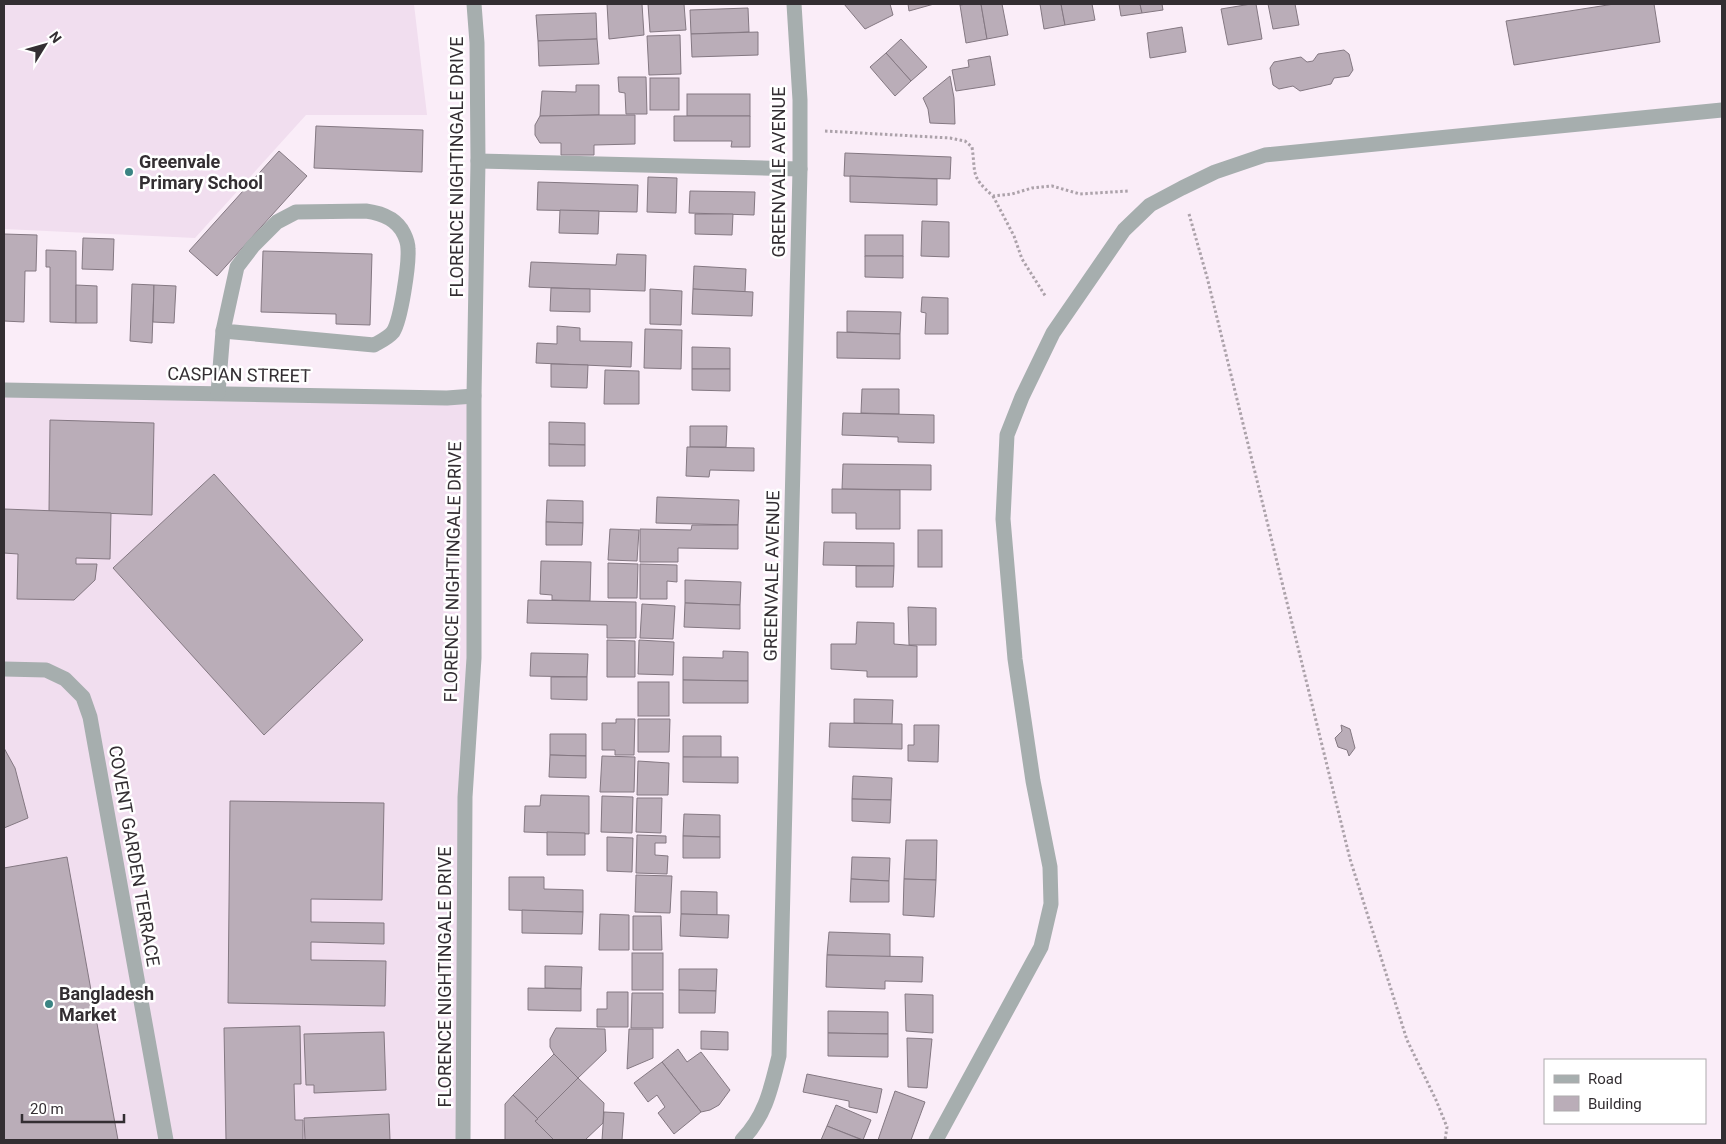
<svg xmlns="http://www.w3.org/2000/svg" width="1726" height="1144" font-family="Roboto,sans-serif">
	<rect width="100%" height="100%" fill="#faedf8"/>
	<g fill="#f1deef">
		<path d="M4,4H414L427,115H306L195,238L4,229Z"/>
		<path d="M4,391L475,400L465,1140H4Z"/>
	</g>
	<g fill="#baadb8" stroke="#847882">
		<path d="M607,4H642L644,35L609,39Z"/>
		<path d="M648,4H684L686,30L650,32Z"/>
		<path d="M844,4H890L893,15L865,29Z"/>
		<path d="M908,4H934L909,11Z"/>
		<path d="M967,4H981L987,39L966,43L960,5Z"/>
		<path d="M981,4H1002L1008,35L987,39Z"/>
		<path d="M1040,4H1061L1065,25L1044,29Z"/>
		<path d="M1061,4H1092L1095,20L1065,25Z"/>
		<path d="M1119,4H1140L1142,13L1121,16Z"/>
		<path d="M1140,4H1162L1163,10L1142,13Z"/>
		<path d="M1251,4H1256L1262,39L1228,45L1221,9Z"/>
		<path d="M1268,4H1295L1299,25L1273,29Z"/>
		<path d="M1614,4H1654L1660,42L1514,65L1506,21Z"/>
		<path d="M748,8L749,32L691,34L690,10Z"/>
		<path d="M596,13L597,39L538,41L536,15Z"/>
		<path d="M1182,27L1186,52L1150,58L1147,33Z"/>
		<path d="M758,32V55L692,57L691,34Z"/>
		<path d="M680,35L681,74L649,75L647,36Z"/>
		<path d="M597,39L599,64L539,66L538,41Z"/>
		<path d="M901,39L927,67L911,81L886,53Z"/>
		<path d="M1344,50L1349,54L1353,70L1349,76L1334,78L1331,84L1300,91L1293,86L1279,89L1273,85L1270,68L1274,62L1301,57L1307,62L1313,61L1318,54Z"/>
		<path d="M886,53L911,81L895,96L870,67Z"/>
		<path d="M990,56L995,85L956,91L952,70L969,67L968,60Z"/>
		<path d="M950,76L954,98L955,124L930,123L928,109L923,98Z"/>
		<path d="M618,77H646L647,114H626L625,93L619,92Z"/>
		<rect x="650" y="78" width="29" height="32"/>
		<path d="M576,85H599V115L540,116L542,91L576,92Z"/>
		<rect x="687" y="94" width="63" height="22"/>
		<path d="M599,115H635V144L594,145V155H561V143H540L535,135V125L540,116Z"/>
		<path d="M674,116H750V147H731L732,141H674Z"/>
		<path d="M316,126L423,130L422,172L314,168Z"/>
		<path d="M279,151L307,176L217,276L189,251Z"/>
		<path d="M845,153L951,157L950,179L844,176Z"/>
		<path d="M850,176L937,179V205L850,202Z"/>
		<path d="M648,177L677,178L676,213L647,212Z"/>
		<path d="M538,182L638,185L637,212L537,210Z"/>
		<path d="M690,191L755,192L754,215L689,213Z"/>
		<path d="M560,210L599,211L598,234L559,233Z"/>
		<path d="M695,214H733L732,235L695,234Z"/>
		<path d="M922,221L949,222V257L921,256Z"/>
		<path d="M4,234L37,235L36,271H25L24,322L4,321Z"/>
		<rect x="865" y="235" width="38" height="21"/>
		<path d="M83,238L114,239L113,270L82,269Z"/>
		<path d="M46,250L76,251V323L50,322V267H46Z"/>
		<path d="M263,251L372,254L370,325L336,324V314L261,312Z"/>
		<path d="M617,254L646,255L645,291L529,287L531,262L616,265Z"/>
		<path d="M865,256H903V278L865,277Z"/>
		<path d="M694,266L746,269L745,292L693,289Z"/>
		<path d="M132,284L154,285L152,343L130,341Z"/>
		<path d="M76,285L97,286V323H76Z"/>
		<path d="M154,285L176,286L174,323L153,322Z"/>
		<path d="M551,288L590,289V312L550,311Z"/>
		<path d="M650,289L682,291L681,325L650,324Z"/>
		<path d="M693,289L753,292L752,316L692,314Z"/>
		<path d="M922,297L948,298V334H925L926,313L921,312Z"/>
		<path d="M847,311L901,312L900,334L847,332Z"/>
		<path d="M557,326L580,328V341L632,342L631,367L536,363L537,343L557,344Z"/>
		<path d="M645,329L682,330L681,369L644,368Z"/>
		<path d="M837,332L900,334V359L837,358Z"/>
		<path d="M692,347L730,348V369H692Z"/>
		<path d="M551,364L588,365L587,388L551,387Z"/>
		<path d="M692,369H730V391L692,390Z"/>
		<path d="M605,370L639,371V404H604Z"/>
		<path d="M862,389H899V414L861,413Z"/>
		<path d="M843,413L934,415V443L898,442V437L842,435Z"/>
		<path d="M50,420L154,423L152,515L49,511Z"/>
		<path d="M549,422L585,423V445L549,444Z"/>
		<path d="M690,426H727L726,447H690Z"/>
		<path d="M549,444L585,445V466H549Z"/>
		<path d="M687,447L754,448V471L710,470L709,477L686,476Z"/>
		<path d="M843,464L931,465V490L842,489Z"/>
		<path d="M214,474L363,640L264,735L113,568Z"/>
		<path d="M832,489L900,490V529H856V513H832Z"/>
		<path d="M657,497L739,500L738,525L656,523Z"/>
		<path d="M547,500L583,501V523L546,522Z"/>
		<path d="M4,509L111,513L110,559L76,558V564H97L95,580L74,600L17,599L18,554L4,553Z"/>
		<path d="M546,522L583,523L582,545H546Z"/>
		<path d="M692,525H738V549L678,548V562H640V529L691,530Z"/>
		<path d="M610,529L639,530L637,561L608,560Z"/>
		<rect x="918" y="530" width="24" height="37"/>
		<path d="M824,542L894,543V566L823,565Z"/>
		<path d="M541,561L591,562L590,601L552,600V595L540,594Z"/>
		<path d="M608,563L638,564L637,598H608Z"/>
		<path d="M640,564L677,565V582L667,581V599H640Z"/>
		<path d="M856,566H894L893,587H856Z"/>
		<path d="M685,580L741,582L740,605L685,603Z"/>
		<path d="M528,600L636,602V638H607V625L527,623Z"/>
		<path d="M685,603L740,605V629L684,627Z"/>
		<path d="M642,604L675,606L673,639L640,638Z"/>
		<path d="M908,607L936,608V645H909Z"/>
		<path d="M857,622L894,623V644L917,646V677H867V671L831,669V644H856Z"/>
		<path d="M607,640L635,641V677H607Z"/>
		<path d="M639,640L674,642L673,675L638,674Z"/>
		<path d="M723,651L748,652V681L683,680V657L723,658Z"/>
		<path d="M531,653L588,654L587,677L530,676Z"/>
		<path d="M551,677H587V700L551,699Z"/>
		<path d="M683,680L748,681V703H683Z"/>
		<rect x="638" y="682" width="31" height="34"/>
		<path d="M854,699L893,700L892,724L854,723Z"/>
		<path d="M616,719H635L634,755H615V750H602V723H616Z"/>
		<path d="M638,719H670L669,752H638Z"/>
		<path d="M830,723L902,724V749L829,747Z"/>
		<path d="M914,725H939L938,762L908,761V745H914Z"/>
		<path d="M1341,725L1350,729L1355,748L1349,756L1347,750L1338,747L1335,738L1342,731Z"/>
		<path d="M550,734H586V756L550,755Z"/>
		<path d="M683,736H721V758L683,757Z"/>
		<path d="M4,748L15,768L28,818L4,828Z"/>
		<path d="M550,755L586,756V778L549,777Z"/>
		<path d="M602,756L635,757L634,792H600Z"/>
		<path d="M683,757H738V783L683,782Z"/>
		<path d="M638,761L669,763L668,795H637Z"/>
		<path d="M853,776L892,778L891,800L852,799Z"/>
		<path d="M541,795L589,796V834L524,832L525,806H540Z"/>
		<path d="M602,796L633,797L632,833L601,832Z"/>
		<path d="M637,798H662L661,833L636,832Z"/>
		<path d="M852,799L891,800L890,823L852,821Z"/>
		<path d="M230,801L384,803L382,900L311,899V922L384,923V944L311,942V960L386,961L385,1006L228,1003Z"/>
		<path d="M684,814L720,815V837L683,836Z"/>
		<path d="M547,832L585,833V855H547Z"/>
		<path d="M637,835L666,836V843H655V855L668,856L667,874L636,873Z"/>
		<path d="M683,836L720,837V858H683Z"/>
		<path d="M607,837L633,838L632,872L607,871Z"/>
		<path d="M906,840H937L936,880L904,879Z"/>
		<path d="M67,857L118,1140H4V868Z"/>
		<path d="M852,857L890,858L889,881L851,879Z"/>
		<path d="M636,875L672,876L670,913L635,912Z"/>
		<path d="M509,877H544V889L583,890V912L509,910Z"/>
		<path d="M851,879L889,881V902H850Z"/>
		<path d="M904,879L936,880L934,917L903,915Z"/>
		<path d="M681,891L717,892V915L681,914Z"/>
		<path d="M522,910L583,912L582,934L522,933Z"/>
		<path d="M600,914L629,915V950H599Z"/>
		<path d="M681,914L729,915L728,938L680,936Z"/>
		<path d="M633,916H661L662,950H633Z"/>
		<path d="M829,932L890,934V957L827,955Z"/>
		<rect x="632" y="953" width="31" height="37"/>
		<path d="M827,955L923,957L922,982L885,981V989L826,987Z"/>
		<path d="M545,966L582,967L581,989L545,988Z"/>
		<path d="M679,969H717L716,991L679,990Z"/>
		<path d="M528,988L581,989V1011L528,1010Z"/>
		<path d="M679,990L716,991L715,1013H679Z"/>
		<path d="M607,992H628V1027H597V1009H607Z"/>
		<path d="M632,993H663V1028H631Z"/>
		<path d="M905,994L933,995V1033L906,1031Z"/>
		<path d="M828,1011L888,1012V1034L828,1033Z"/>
		<path d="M300,1026L301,1084H294L295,1120H303V1140H226L224,1028Z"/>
		<path d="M556,1028L605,1029L606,1051L578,1078L554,1054L550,1047V1039Z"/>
		<path d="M629,1029H653V1058L627,1069Z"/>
		<path d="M701,1031L728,1032V1050L701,1049Z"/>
		<path d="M384,1032L386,1090L314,1093V1085H306L304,1034Z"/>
		<path d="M828,1033L888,1034V1057L828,1056Z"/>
		<path d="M907,1038L932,1039L927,1088L908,1087Z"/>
		<path d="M678,1049L687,1062L701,1052L730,1090L719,1105L710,1110L701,1112L662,1062Z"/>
		<path d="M554,1054L578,1078L538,1119L513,1095Z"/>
		<path d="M662,1062L701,1112L674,1134L658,1113L665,1107L657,1095L648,1102L634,1083Z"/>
		<path d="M807,1074L882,1089L877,1113L849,1107V1101L803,1092Z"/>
		<path d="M578,1078L604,1103L603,1123L585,1140H554L535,1121Z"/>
		<path d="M895,1091L925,1102L911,1140H878Z"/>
		<path d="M513,1095L538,1119L535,1121L554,1140H505V1104Z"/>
		<path d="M836,1105L871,1120L863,1140L827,1126Z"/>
		<path d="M604,1112L624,1113L622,1140H602Z"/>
		<path d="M389,1114L390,1140H305L304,1118Z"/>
		<path d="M827,1126L862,1140H821Z"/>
	</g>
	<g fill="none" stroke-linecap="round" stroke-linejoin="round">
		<g stroke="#aca2aa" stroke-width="3" stroke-dasharray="2.5 2.5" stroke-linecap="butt">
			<path d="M825,131L950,138L965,141L972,147C976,174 970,176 993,196L1012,194L1032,188L1052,186L1080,194L1128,191"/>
			<path d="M993,196L1014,236L1022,259L1046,297"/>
			<path d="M1189,214L1207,277L1350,859L1407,1040L1436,1100L1447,1127L1445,1140"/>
		</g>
		<g stroke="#a6aeae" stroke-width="15">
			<path d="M478,161L800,169"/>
			<path d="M366,211C381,213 397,219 404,234C406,238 408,245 408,249C409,264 401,320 393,332C388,338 381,341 374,345L223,331L237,267L253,246L277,222L296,212Z"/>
			<path d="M4,390L447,398L474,396"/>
			<path d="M218,393L223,331"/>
			<path d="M4,669L46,670L65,679L83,697L90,717L166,1140"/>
			<path d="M463,1140L465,797L474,658V396L478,161L477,43L474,4"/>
			<path d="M742,1140C766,1115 771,1088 779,1056L800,169V100L794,4"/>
			<path d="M936,1140L1041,947L1051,904L1050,867L1033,781L1015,659L1003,519L1007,435L1022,397L1053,333L1124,230L1150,205L1182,188L1215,172L1265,155L1722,110"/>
		</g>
	</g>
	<g fill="#3b8483" stroke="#fff" stroke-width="2">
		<circle cx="129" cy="172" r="5"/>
		<circle cx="49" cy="1004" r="5"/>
	</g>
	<g text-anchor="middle" stroke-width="5" stroke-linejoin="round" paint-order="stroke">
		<g font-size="18" font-weight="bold" fill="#332e32" stroke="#fff" text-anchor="start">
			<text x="139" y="168">Greenvale<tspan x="139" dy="21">Primary School</tspan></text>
			<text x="59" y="1000">Bangladesh<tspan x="59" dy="21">Market</tspan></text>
		</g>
		<g font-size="18" fill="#332e32" stroke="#fff">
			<text transform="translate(457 167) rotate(-90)" y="6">FLORENCE NIGHTINGALE DRIVE</text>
			<text transform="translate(779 172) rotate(-90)" y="6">GREENVALE AVENUE</text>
			<text transform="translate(239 375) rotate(1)" y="6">CASPIAN STREET</text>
			<text transform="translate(453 572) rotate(-89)" y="6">FLORENCE NIGHTINGALE DRIVE</text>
			<text transform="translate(772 576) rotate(-89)" y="6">GREENVALE AVENUE</text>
			<text transform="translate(134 856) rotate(80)" y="6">COVENT GARDEN TERRACE</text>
			<text transform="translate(445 977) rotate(-90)" y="6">FLORENCE NIGHTINGALE DRIVE</text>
		</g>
	</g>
	<rect width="1726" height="1144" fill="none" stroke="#332e32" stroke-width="10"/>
	<rect x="1544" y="1059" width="162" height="65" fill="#ffffff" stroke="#adabad"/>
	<rect x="1554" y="1075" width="25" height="8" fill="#a6aeae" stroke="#adabad"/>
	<text x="1588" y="1084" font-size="15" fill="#332e32">Road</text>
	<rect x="1554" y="1096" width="25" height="15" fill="#baadb8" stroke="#adabad"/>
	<text x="1588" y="1109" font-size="15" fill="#332e32">Building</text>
	<g transform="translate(45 45) rotate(53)" stroke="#ffffff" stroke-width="4" paint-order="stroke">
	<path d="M0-4L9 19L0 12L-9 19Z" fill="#332e32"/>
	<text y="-8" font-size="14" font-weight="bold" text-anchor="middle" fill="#332e32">N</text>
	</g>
	<path d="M22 1114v8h102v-8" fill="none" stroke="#332e32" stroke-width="2.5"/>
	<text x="30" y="1114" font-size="15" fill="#332e32" stroke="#ffffff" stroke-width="4" paint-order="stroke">20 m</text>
</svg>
